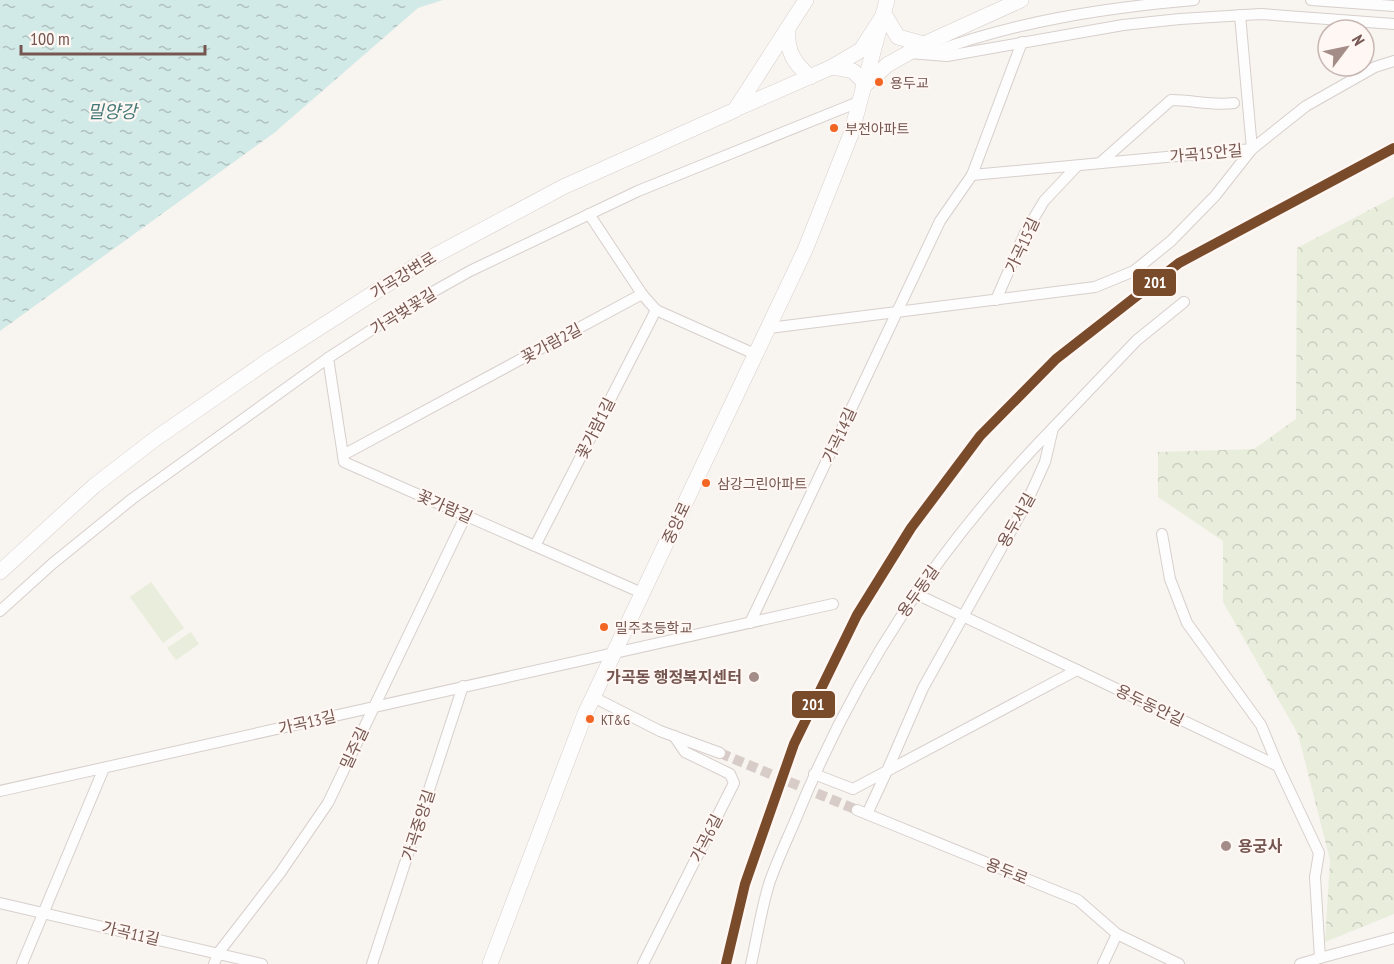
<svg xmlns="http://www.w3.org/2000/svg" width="1394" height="964" font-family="'PT Sans Narrow','Noto Sans KR',sans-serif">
	<defs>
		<pattern id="forest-crowns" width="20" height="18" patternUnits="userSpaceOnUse" patternTransform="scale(1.5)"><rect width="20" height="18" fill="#e9eedc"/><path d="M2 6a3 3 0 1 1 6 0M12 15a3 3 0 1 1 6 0" fill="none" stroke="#cbcebf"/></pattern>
		<pattern id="water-ripples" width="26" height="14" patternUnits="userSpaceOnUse" patternTransform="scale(1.5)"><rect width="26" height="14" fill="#d2eae7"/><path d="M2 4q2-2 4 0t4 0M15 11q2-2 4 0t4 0" fill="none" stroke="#afc0be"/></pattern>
	</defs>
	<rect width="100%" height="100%" fill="#f8f4f0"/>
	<path fill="url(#forest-crowns)" d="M1394,197V914L1325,942L1330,860L1298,734L1223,602V541L1158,497V452L1254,449L1296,419L1297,248Z"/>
	<g fill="#e9eedc">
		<path d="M151,582L184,628L163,643L130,597Z"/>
		<path d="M191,632L199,644L176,660L167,648Z"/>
	</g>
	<path fill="url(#water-ripples)" d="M0,0H443L418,8L274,133L0,331Z"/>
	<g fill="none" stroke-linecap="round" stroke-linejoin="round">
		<path stroke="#d8ccc8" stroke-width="10" stroke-dasharray="10 5" stroke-linecap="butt" d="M720,753L857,810"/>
		<g stroke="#d7cfcc" stroke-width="12">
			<g id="street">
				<path d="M1311,0L1394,6"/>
				<path d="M909,53L947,56L1123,25L1180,19L1261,14L1394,24"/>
				<path d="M931,53C1017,21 1104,8 1194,0"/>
				<path d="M1100,163L1171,100C1193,100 1212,106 1234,103"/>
				<path d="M972,175L1252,149L1240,15"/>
				<path d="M589,214L642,294L656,310L757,355"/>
				<path d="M996,300L1025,233L1044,201L1077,166"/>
				<path d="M769,328L1095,287L1134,271L1171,241L1215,196L1252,149L1306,106L1375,67L1394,61"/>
				<path d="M328,358L344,462L642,593"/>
				<path d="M343,455L642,294"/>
				<path d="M1162,534L1170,579L1187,623L1261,725L1278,766"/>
				<path d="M535,546L656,310"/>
				<path d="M914,593L1077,670"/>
				<path d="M0,611L52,564L132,499L328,358L413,303L470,271L638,191L861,101"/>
				<path d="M750,623L940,221L972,175L1022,42"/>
				<path d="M593,697L660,731L720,753"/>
				<path d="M814,774L853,789L887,771L923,688L1026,504L1045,462L1053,428L1137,340L1184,302"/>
				<path d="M0,791L833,604"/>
				<path d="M857,810L1078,900L1117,934L1103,964"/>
				<path d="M867,814L887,771L1077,670L1278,766L1319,853L1315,877L1320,958L1300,964"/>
				<path d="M0,903L262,964"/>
				<path d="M1117,934L1179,964"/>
				<path d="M1320,958L1394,938"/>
				<path d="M22,964L104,768"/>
				<path d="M214,964L219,952L280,873L328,803L466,515"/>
				<path d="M372,964L463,686"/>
				<path d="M643,964L734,783L730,774L685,752L674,736"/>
				<path d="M751,964C757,938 761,910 769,884C776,863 786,842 795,821C856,670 939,545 1053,428"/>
			</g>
		</g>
		<g stroke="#d8cfcc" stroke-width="16">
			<g id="secondary">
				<path d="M884,14L898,37L924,44L887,65L866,84L853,71L832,67L861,50Z"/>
				<path d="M788,28C786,51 794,63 810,77"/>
				<path d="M924,44L1021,0"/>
				<path d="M736,109L832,67"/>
				<path d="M0,572L94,486L155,439L272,358L419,264L563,187L735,110L806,0"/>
				<path d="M490,964L585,714L805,250L851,134L887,0"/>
			</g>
		</g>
		<use href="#street" stroke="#fefdfd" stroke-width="10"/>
		<use href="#secondary" stroke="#fefdfd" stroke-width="15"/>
		<g stroke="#fef7f3" stroke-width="15">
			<path id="rail-1" d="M726,964L745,884L794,744L857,615L911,528L980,436L1056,359L1179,263L1394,148"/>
		</g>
		<use href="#rail-1" stroke="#7a4b2a" stroke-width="10"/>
	</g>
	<g fill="#f26522" stroke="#fef7f3" stroke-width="2">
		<circle cx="879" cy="82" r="5"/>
		<circle cx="834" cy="128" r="5"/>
		<circle cx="706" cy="483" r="5"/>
		<circle cx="604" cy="627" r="5"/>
		<circle cx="590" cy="719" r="5"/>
	</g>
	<g fill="#a48d88" stroke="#fef7f3" stroke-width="2">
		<circle cx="754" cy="677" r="6"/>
		<circle cx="1226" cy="846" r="6"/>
	</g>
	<g text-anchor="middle" stroke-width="4.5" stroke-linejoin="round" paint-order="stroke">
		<g font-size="14" fill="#765650" stroke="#fef7f3" text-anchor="start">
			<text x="890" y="88">용두교</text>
			<text x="845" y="134">부전아파트</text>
			<text x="717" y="489">삼강그린아파트</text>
			<text x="615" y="633">밀주초등학교</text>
			<text x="601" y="725">KT&amp;G</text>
		</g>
		<g font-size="16" fill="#765650" stroke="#fef7f3">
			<text transform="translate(1206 153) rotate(-5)" y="6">가곡15안길</text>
			<text transform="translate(1022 245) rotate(-65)" y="6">가곡15길</text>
			<text transform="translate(403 275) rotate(-32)" y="6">가곡강변로</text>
			<text transform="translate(403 311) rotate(-32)" y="6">가곡벚꽃길</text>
			<text transform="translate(551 343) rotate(-28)" y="6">꽃가람2길</text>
			<text transform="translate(595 428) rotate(-63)" y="6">꽃가람1길</text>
			<text transform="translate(839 435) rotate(-65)" y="6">가곡14길</text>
			<text transform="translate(445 506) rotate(24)" y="6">꽃가람길</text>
			<text transform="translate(1016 520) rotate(-61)" y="6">용두서길</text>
			<text transform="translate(676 523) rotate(-65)" y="6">중앙로</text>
			<text transform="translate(918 591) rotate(-55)" y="6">용두동길</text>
			<text transform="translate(1150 705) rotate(26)" y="6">용두동안길</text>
			<text transform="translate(307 722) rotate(-13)" y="6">가곡13길</text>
			<text transform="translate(354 748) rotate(-65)" y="6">밀주길</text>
			<text transform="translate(418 825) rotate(-72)" y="6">가곡중앙길</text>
			<text transform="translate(706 838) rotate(-63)" y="6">가곡6길</text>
			<text transform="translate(1007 871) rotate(22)" y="6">용두로</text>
			<text transform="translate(131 933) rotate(13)" y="6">가곡11길</text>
		</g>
		<g font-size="16" font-weight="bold" fill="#765650" stroke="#fef7f3" text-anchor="end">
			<text x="742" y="683">가곡동 행정복지센터</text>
			<text x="1238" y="852" text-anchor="start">용궁사</text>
		</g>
		<g font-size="18" font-style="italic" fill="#437978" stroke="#fef7f3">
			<text x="112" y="118">밀양강</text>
		</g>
	</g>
	<g stroke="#fef7f3" stroke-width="2">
		<rect x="1132" y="268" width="45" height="29" rx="6" fill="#7a4b2a"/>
		<rect x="791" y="690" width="45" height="29" rx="6" fill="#7a4b2a"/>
	</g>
	<g font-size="16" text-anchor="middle" font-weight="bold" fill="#fff">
		<text x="1155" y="288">201</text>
		<text x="813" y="710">201</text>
	</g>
	<g transform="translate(1346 48) rotate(58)"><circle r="28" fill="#fef7f3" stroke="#c8b7b2" stroke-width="1.5"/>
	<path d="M0-4.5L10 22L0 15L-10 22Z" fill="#a48d88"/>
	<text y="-9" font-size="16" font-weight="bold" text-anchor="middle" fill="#765650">N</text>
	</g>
	<path d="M21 45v9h184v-9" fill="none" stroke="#765650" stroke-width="3"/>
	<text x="30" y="45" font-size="18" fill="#765650" stroke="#fef7f3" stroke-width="4.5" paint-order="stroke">100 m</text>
</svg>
